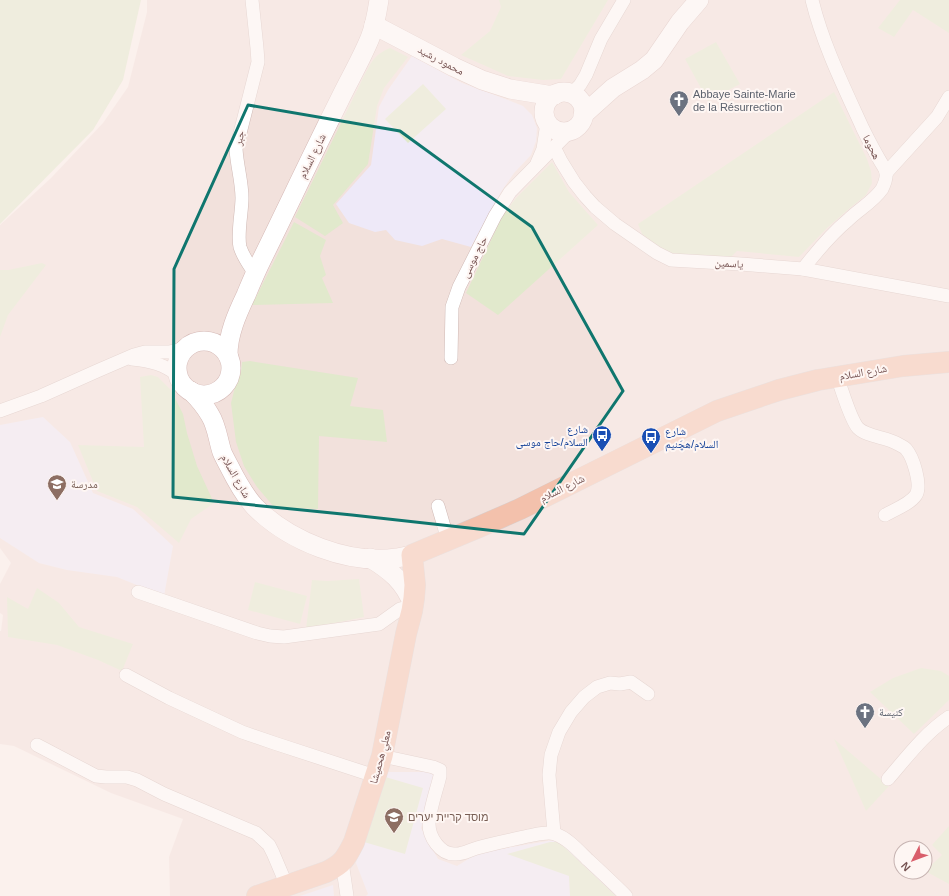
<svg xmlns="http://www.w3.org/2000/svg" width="949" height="896" font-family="Arial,'Noto Naskh Arabic',Heebo,sans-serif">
	<rect width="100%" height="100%" fill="#fbf1ed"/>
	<path fill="#f2e1dc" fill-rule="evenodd" d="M147,0H949V896H170L169,857L183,819L111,793L14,746L0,744V631H1L3,615L0,613V584L11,563L0,548V225L51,178L103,123L128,87L147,12ZM901,848H925V872H901Z"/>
	<g fill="#eee9f8">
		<path d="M412,56L462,83L508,100L523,106L532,115L537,128L536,141L531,155L514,173L501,192L471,247L442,239L422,246L395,240L386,230L375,232L349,223L336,204L371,165L379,107L388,90Z"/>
		<path d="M43,417L70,442L93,493L133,509L173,546L164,596L117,577L67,570L39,563L0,538V425Z"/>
		<path d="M381,772H431L434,777L421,828L438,859L457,866L478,853L559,839L618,896H366L368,894L356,863Z"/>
		<path d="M333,885L334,896H300Z"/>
	</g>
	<g fill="#e1e9cc">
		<path d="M0,0H141L123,80L93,130L0,224Z"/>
		<path d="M499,0H608L561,79L543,80L508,76L461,55L490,31L501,7Z"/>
		<path d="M900,0H949V33L913,10L894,37L878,28Z"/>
		<path d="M716,42L740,84L708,101L685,59Z"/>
		<path d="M390,48L408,57L384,88L377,106L368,164L333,205L343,223L325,236L295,217L364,76C372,61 374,55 390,48Z"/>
		<path d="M423,84L446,109L408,143L385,119Z"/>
		<path d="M834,92L867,159L871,171L872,183L866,195L851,207L827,228L799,257L737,251L730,258L674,255L661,249L642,234L638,224Z"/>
		<path d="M552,162L569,192L583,208L598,225L498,315L466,293L502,217L516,198Z"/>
		<path d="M294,222L326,240L320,256L326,275L322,278L333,303L252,305Z"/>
		<path d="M42,263L46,265L8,315L0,337V270H8Z"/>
		<path d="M250,361L358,378L350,406L383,410L387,442L319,436L318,509L274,507L257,487L244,466L236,442L231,403L235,387L241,372L242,362Z"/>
		<path d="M151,375L158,377L171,390L183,414L187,433L197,466L214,503L191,519L179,543L137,507L97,491L78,445L144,447L140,377Z"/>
		<path d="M359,579L364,617L306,629L312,580L327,581Z"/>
		<path d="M255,582L307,596L300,624L248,610Z"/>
		<path d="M37,588L59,603L79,627L133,644L122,671L98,660L57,645L8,637L7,597L28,609Z"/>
		<path d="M921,668L941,671L949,676V700L914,734L870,692L893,678Z"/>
		<path d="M834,739L889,786L866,811Z"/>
		<path d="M382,776L423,788L405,854L364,842Z"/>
		<path d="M949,826V884L925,871L942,855L932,845Z"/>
		<path d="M550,842H559L616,896H570L569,876L507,854Z"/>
	</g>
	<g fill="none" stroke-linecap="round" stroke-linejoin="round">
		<g stroke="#cfb9b5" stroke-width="14">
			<g id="street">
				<path d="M252,0L257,48L258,62L236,149C237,166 242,182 242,198C242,212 237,234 240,247C243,257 250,266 255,274"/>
				<path d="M571,94L580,85L586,75L601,39L624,0"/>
				<path d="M554,147L561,161L574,182L585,196L595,207L615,224L657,253L671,260L741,264L803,269L949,296"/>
				<path d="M537,163L543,149L547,123"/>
				<path d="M886,173L937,117L949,97"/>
				<path d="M803,269C817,251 831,234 848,220C859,209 873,202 882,189C884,185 887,178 886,172C885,168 881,163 879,159C873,149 868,139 863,129C844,87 823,45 812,0"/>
				<path d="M451,358L452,307L459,287L495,216L510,192L571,130"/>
				<path d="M132,359C151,361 163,364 178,375"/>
				<path d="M837,377C842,389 850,419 858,428C867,437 887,437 898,444C900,445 904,447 906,449C913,457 922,485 916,495C910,504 894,510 885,515"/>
				<path d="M0,411L41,396L97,371L134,355L145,352H169L178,350L189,345"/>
				<path d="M438,506L448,540"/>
				<path d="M138,592L257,633L270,636L284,637L379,624L400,609L404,608H413"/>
				<path d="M126,675L169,698L242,732L274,743L375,776"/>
				<path d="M37,745L96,776L106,777H127L137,780L164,794L256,833L269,845L273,853L287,886"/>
				<path d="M382,756L433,767L440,770V776C437,789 429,811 429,824C429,837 440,854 454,854C463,855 469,850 477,848C494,843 511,840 528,836C535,835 548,831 555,834C567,838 577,849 586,858C600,871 613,883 626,896"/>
				<path d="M888,779C907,757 925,733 949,717"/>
				<path d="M554,833L549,775L551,755L559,732L571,712L584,697L597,687L610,683L620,684L631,682L648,694"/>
				<path d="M342,862L347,896"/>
			</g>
		</g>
		<g stroke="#d5b9b6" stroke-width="20">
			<g id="secondary">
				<path d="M374,25L454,67L482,80L510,89L547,95H555"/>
				<circle cx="564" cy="112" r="20"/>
				<path d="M583,115L613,88L642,70L654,60L680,22L699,0"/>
				<circle cx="204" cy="368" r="27"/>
				<path d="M228,355C228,334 237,314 246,295C251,283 256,271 262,259C288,206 313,153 339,101C349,80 361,60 370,38C375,26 377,13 379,0"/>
				<path d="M191,391C198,398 205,406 210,415C217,426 218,440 222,452C224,457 227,462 229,466C236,480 244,495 255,507C289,541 348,565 397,558C402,557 407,556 412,555"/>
				<path d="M370,558C390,570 405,582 413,605"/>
			</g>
		</g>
		<g stroke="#d8cfce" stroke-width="22">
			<path id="primary" d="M257,896L326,872C343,864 346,858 354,842L382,756L406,634L412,611L414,598L415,585L412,555L479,527L520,509L717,411L779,390L818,380L903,366L949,362"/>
		</g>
		<use href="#street" stroke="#fff" stroke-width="13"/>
		<use href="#secondary" stroke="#fff" stroke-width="19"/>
		<use href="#primary" stroke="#f3c1ac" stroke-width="21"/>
	</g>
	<path d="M0 0H949V896H0ZM248,105L400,131L532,227L623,391L524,534L352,515L173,497L174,269Z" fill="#fbf1ed" fill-opacity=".55" fill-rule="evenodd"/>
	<path fill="none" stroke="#0f766e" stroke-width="3" stroke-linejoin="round" d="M248,105L400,131L532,227L623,391L524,534L352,515L173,497L174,269Z"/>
	<defs>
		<g id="church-pin" transform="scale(1)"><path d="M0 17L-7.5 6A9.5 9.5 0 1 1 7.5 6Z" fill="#6b7280" stroke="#fef6f3"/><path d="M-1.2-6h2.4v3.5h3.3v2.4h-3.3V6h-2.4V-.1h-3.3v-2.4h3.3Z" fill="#fff"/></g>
		<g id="bus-pin" transform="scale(1)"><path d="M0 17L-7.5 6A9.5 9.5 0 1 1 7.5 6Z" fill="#1a4fb4" stroke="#fef6f3"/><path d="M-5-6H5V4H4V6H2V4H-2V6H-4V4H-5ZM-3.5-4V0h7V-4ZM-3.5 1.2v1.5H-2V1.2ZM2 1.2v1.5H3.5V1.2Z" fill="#fff"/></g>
		<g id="school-pin" transform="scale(1)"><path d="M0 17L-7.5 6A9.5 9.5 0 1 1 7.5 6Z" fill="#8d6e63" stroke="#fef6f3"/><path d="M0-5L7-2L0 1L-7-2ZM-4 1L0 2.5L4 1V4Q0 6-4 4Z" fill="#fff"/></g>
	</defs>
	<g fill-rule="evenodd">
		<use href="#church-pin" x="679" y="100"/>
		<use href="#bus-pin" x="602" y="435"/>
		<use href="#bus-pin" x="651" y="437"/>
		<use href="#school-pin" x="57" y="484"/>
		<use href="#church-pin" x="865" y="712"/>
		<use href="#school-pin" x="394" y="817"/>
	</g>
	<g text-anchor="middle" stroke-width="4" stroke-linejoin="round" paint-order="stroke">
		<g font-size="11" fill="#755251" stroke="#fef6f3">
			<text transform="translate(441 60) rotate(28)" y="4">محمود رشيد</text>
			<text transform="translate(239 138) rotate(-77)" y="4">جبر</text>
			<text transform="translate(872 147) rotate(63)" y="4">هحوما</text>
			<text transform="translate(312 156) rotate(-64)" y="4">شارع السلام</text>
			<text transform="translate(474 257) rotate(-63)" y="4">حاج موسى</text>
			<text transform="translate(729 263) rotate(3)" y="4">ياسمين</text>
			<text transform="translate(863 372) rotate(-10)" y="4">شارع السلام</text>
			<text transform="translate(236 476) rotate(60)" y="4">شارع السلام</text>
			<text transform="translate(562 488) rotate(-27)" y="4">شارع السلام</text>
			<text transform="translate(380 757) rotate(-75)" y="4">معلي هحميشا</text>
		</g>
		<g font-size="11" fill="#5b616d" stroke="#fef6f3" text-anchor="start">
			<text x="693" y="98">Abbaye Sainte-Marie<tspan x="693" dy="13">de la Résurrection</tspan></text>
			<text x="879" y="716">كنيسة</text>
		</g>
		<g font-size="11" fill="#164399" stroke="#fef6f3" text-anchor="end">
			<text x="588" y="433">شارع<tspan x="588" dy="13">السلام/حاج موسى</tspan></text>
			<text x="665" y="435" text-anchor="start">شارع<tspan x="665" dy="13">السلام/هچَنيم</tspan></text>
		</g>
		<g font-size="11" fill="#785e54" stroke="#fef6f3" text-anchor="start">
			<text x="71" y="488">مدرسة</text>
			<text x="408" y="821">מוסד קריית יערים</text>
		</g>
	</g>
	<g transform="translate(913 860) rotate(228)"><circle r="19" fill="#fef6f3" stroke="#c7b4b2"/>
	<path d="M0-3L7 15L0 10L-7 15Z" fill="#d95e6b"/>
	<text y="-6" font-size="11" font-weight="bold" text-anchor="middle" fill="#755251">N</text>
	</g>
</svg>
